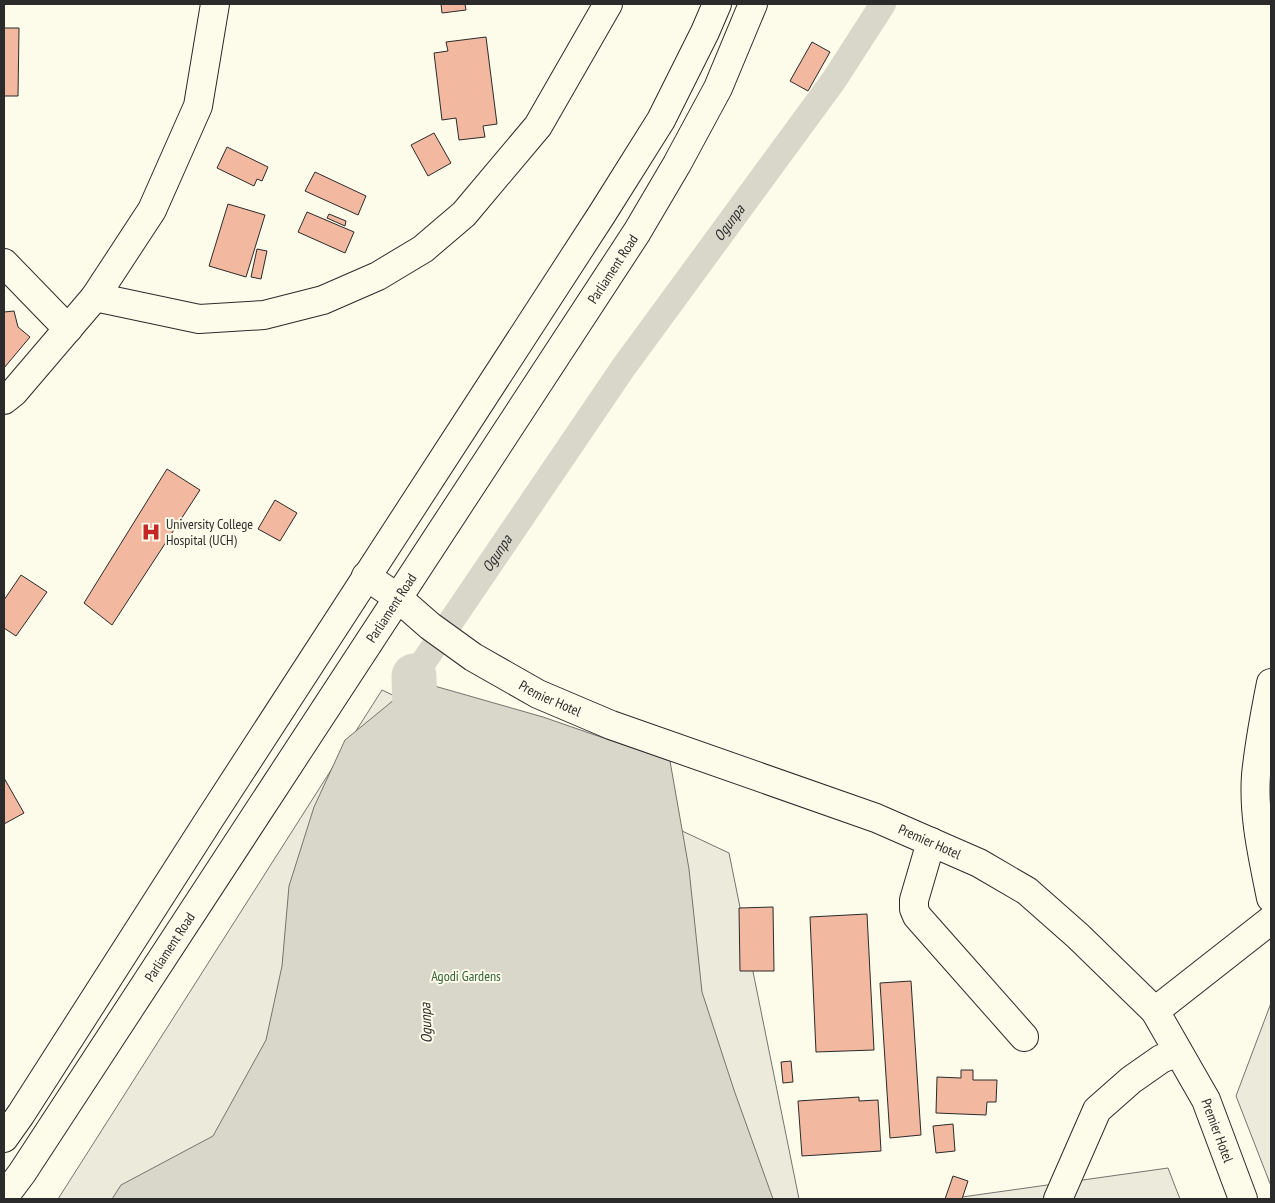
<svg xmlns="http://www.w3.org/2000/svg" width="1275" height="1203" font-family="'PT Sans Narrow',sans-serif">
	<rect width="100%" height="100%" fill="#fdfbea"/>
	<g fill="#ecebdb" stroke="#74746e">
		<path d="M382,690L729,853L799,1199H58Z"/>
		<path d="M1271,1003V1186L1236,1096Z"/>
		<path d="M1168,1168L1180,1199H948Z"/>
	</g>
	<path fill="#d8d7c9" stroke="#74746e" d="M417,681L543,717L670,761L689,869L702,992L734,1090L773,1199H112L121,1185L213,1136L266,1040L282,966L289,886L314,807L345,740Z"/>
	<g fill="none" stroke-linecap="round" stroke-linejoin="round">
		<path stroke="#d8d7c9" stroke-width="26" id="s1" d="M414,676L623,368L834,80L883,4"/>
		<path stroke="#d8d7c9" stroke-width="45" d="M414,676L416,745"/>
	</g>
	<g fill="#f2b8a0" stroke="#2b2b2b">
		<path d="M441,4H465L466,10L442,13Z"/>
		<path d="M4,28H19L18,96H4Z"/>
		<path d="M486,37L497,124L483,126L485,137L459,140L456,118L442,120L434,53L448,51L446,42Z"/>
		<path d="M812,42L830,52L808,91L790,81Z"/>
		<path d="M434,133L451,163L428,176L411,145Z"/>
		<path d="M227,147L268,167L262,181L257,179L254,186L217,168Z"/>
		<path d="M315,172L366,196L358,215L305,191Z"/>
		<path d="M228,204L265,215L246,277L209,266Z"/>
		<path d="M307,212L354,232L345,253L298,232Z"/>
		<path d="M329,214L346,221L345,226L327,218Z"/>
		<path d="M257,249L267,251L261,279L251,277Z"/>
		<path d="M14,311L18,327L30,337L4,368V312Z"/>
		<path d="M167,469L200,490L112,625L84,603Z"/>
		<path d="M275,500L297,513L280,541L258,529Z"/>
		<path d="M21,575L47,592L16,636L4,628V600Z"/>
		<path d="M4,778L24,813L4,824Z"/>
		<path d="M773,907L774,971H740L739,908Z"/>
		<path d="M867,914L874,1050L816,1052L810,917Z"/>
		<path d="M911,981L921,1135L890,1138L880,983Z"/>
		<path d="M791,1061L793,1082L783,1083L781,1062Z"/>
		<path d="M961,1070H973V1080H997L996,1102H987L986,1115L936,1113L937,1077L961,1078Z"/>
		<path d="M859,1097V1101L878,1100L881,1151L802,1156L798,1101Z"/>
		<path d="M953,1124L955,1151L936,1153L933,1126Z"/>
		<path d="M953,1176L968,1181L962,1199H945Z"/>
	</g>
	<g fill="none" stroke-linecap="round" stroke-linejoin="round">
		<g stroke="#2b2b2b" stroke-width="30">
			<g id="minor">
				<path d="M4,263L68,329"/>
				<path d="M95,297L199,319L264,315L323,300L378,276L423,249L464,214L538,126L608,4"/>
				<path d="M4,400L14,392L95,297L152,210L198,106L215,4"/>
				<path id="s2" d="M366,576L398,598L430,626L473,657L538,694L611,725L876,818L979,863L1027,891L1078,936L1155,1011L1206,1100L1243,1199"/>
				<path d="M1271,683C1265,713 1259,745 1256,775C1253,816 1263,858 1271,898"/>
				<path d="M931,842L914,900V909L917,916L1024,1037"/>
				<path d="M1155,1011L1271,920"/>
				<path d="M1058,1199L1097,1110L1131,1080L1161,1059L1178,1052"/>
			</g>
		</g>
		<g stroke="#2b2b2b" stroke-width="30">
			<g id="major">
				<path d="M4,1138L21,1114L209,820L602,214L661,120L705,32L717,4"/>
				<path id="s3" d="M4,1197L22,1173L637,232L677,164L718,88L753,4"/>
			</g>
		</g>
		<use href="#minor" stroke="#fdfbea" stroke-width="28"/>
		<use href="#major" stroke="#fdfbea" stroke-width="28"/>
	</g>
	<defs>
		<g id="hospital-bare" transform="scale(1.5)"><path d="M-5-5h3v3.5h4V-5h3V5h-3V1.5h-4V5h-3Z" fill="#c62828" stroke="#fdfbea" stroke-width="2.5" paint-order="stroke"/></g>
	</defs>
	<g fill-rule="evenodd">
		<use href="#hospital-bare" x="151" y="532"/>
	</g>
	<g text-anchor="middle" stroke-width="4" stroke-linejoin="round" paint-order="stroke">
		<g font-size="14" fill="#2b2b2b" stroke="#fdfbea">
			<text dy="5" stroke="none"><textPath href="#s3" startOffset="1110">Parliament Road</textPath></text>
			<text dy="5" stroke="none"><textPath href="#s3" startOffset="705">Parliament Road</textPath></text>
			<text dy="5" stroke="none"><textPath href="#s2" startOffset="222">Premier Hotel</textPath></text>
			<text dy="5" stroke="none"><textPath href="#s2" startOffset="628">Premier Hotel</textPath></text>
			<text dy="5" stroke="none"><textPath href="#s3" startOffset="300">Parliament Road</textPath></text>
			<text dy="5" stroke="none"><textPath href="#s2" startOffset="1048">Premier Hotel</textPath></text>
		</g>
		<g font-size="14" fill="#2b2b2b" stroke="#fdfbea" text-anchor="start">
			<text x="166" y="529">University College<tspan x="166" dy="16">Hospital (UCH)</tspan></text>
		</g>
		<g font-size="14" fill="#34623c" stroke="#fdfbea">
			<text x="466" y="981">Agodi Gardens</text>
		</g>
		<g font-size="15" font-style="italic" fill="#2b2b2b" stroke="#fdfbea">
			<text dy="5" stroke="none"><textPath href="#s1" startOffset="552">Ogunpa</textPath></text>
			<text dy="5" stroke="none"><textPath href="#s1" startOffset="148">Ogunpa</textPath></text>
			<text transform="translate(426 1023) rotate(-92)" y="5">Ogunpa</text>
		</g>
	</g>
	<rect width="1275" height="1203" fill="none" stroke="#2b2b2b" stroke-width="10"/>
</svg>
